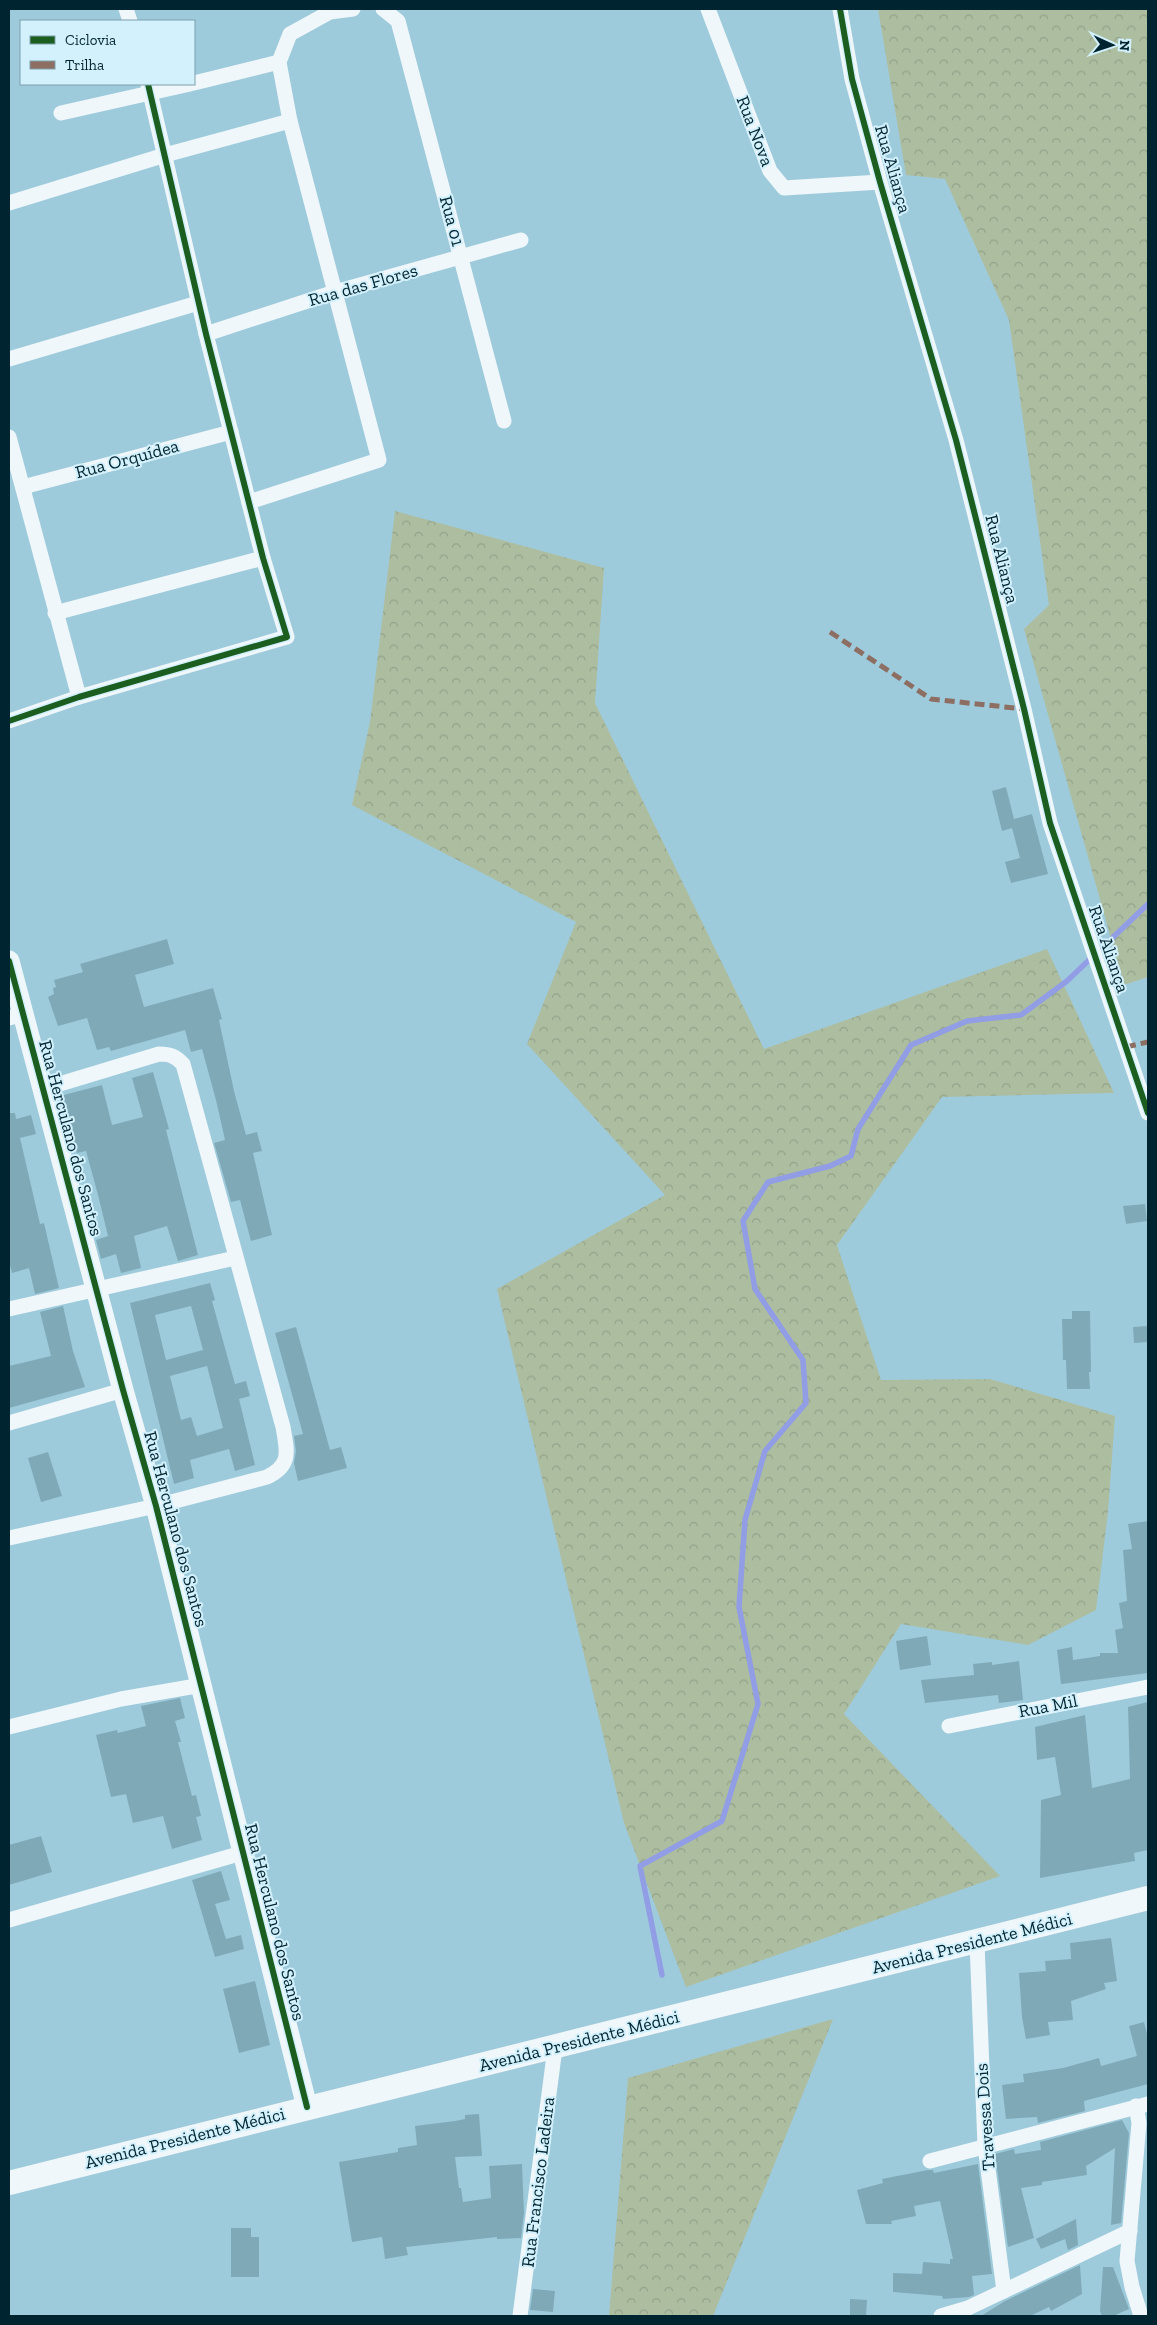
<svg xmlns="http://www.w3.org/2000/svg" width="1157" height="2325" font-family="'Zilla Slab',serif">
	<defs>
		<pattern id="forest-crowns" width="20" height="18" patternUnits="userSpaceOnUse" patternTransform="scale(1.25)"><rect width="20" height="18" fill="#adbda0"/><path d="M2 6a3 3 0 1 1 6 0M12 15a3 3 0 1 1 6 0" fill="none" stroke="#93a28a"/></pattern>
	</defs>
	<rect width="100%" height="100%" fill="#9ecbdc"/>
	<g fill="url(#forest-crowns)">
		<path d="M878,9H1148V977L1124,985L1024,629L1049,605L1009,320L945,179L906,175Z"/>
		<path d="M395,511L604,568L595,703L764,1049L1047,949L1114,1093L942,1097L837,1245L881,1380L990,1379L1115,1416L1108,1512L1096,1610L1028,1645L901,1624L844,1714L1000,1876L686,1987L624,1823L497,1289L665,1195L527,1044L576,922L352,805L370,722Z"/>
		<path d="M833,2019L713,2316H609L628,2078Z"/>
	</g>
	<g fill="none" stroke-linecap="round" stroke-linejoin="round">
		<path stroke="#919de4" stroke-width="5.5" d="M662,1975L640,1866L722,1821L758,1704L739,1607L745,1520L765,1451L806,1403L803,1360L755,1289L743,1221L768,1182L830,1166L851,1156L858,1129L911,1045L967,1021L1021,1015L1067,981L1148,904"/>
	</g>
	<g fill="#7fa9b7" fill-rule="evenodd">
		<path d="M1006,787L1014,819L1032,814L1048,874L1011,883L1005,862L1020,858L1012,828L1002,831L992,791Z"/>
		<path d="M167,939L174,964L135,975L144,1007L213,988L222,1019L219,1020L234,1091L246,1135L257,1132L262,1151L253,1153L272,1235L251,1241L240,1200L231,1202L214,1143L225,1140L216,1100L202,1049L191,1052L185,1030L111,1051L109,1047L97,1050L87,1018L58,1026L48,997L54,994L53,988L56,987L54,980L83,972L80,964Z"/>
		<path d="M153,1072L169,1129L166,1130L198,1255L178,1261L167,1226L134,1236L141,1268L121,1273L116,1254L101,1259L96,1240L108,1236L98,1195L86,1151L77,1153L60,1096L102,1085L112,1125L143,1117L132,1078Z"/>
		<path d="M9,1113H15L16,1119L31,1115L36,1134L20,1138L40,1224L44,1223L59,1288L35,1294L29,1268L12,1273L9,1261Z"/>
		<path d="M1145,1204L1147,1221L1126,1224L1123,1206Z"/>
		<path d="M210,1283L215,1300L212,1301L235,1384L246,1381L250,1396L239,1399L240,1403L255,1465L235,1471L229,1449L190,1460L194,1478L174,1484L130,1303ZM191,1306L203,1350L166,1360L155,1315ZM207,1366L223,1428L197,1436L191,1417L181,1420L170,1376Z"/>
		<path d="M63,1306L73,1351L85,1387L9,1408V1366L51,1356L40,1312Z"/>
		<path d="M1072,1311H1090L1091,1372H1089L1090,1389H1067L1066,1360H1063L1062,1319H1072Z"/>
		<path d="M1148,1326V1342L1134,1343L1133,1327Z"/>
		<path d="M296,1327L330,1450L341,1447L347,1468L298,1481L294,1463L296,1451L294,1436L303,1434L275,1333Z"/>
		<path d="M48,1452L62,1496L41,1502L28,1458Z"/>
		<path d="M1148,1521V1673L1061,1684L1057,1650L1072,1647L1073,1660L1100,1656V1653H1118L1115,1630L1123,1628L1119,1603L1127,1601L1123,1550L1132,1549L1128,1524Z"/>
		<path d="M927,1636L931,1665L900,1670L896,1641Z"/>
		<path d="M1019,1661L1023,1700L999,1703L998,1695L925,1703L921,1680L974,1675L973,1664L992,1662V1665Z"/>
		<path d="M180,1698L185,1718L175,1721L181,1742H178L192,1796L196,1795L201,1816L196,1817L202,1840L172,1849L163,1816L133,1823L126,1794L111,1797L96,1735L117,1730L118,1733L146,1726L141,1706Z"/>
		<path d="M1148,1702V1850L1134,1853L1135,1861L1040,1878L1041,1800L1061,1795L1055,1757L1037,1760L1035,1727L1085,1715L1092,1788L1130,1779L1128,1707Z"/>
		<path d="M41,1836L52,1872L9,1885V1845Z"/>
		<path d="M221,1871L230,1900L215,1904L226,1939L241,1935L244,1949L215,1957L192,1880Z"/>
		<path d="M1111,1938L1117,1981L1104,1983L1106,1989L1071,2001L1073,2020L1048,2022L1050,2035L1026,2039L1022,2017L1019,1973L1046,1971L1045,1961L1071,1959L1070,1943Z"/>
		<path d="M255,1981L270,2045L239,2053L223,1989Z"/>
		<path d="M1144,2022L1148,2038V2084L1084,2101L1085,2111L1038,2123L1037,2117L1006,2119L1002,2085L1024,2082L1023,2074L1063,2068L1099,2058L1101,2066L1137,2056L1129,2026Z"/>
		<path d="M479,2114L482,2156L455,2157L459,2188H461L463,2202L491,2198L489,2166L522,2164L524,2213L521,2238L497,2239V2237L406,2247L408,2255L385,2259L382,2237L352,2242L339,2162L398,2152V2148L417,2145L415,2126L455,2121L465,2119V2115Z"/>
		<path d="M1122,2120L1129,2133L1121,2223L1111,2225L1115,2148L1086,2166L1087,2175L1042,2182V2185L1021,2188L1034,2238L1008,2247L995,2154L1014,2149L1015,2154L1041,2150L1040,2142Z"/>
		<path d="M978,2164L992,2274L972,2276L974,2295L969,2297L943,2299L942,2296L893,2292V2273L922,2274L923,2262L950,2264V2259H953L940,2201L914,2206L916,2216L891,2221L892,2224H866L857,2190L883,2183L882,2179L928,2170H933L934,2173Z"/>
		<path d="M1076,2219L1078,2245L1068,2250L1065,2239L1041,2249L1036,2239Z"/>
		<path d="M231,2228H251V2237H259V2277H231Z"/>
		<path d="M1080,2265L1082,2294L1051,2311L1049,2307L1030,2316H981L1005,2301Z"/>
		<path d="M1103,2267H1113L1129,2309L1113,2316H1102L1100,2311Z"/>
		<path d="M533,2289L555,2291L553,2312L530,2310Z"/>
		<path d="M850,2299L867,2300L866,2316H850Z"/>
	</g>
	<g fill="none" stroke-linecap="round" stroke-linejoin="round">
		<g stroke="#f0f7fa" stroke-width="15">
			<path d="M126,9L130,21"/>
			<path d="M383,9L398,21L504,421"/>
			<path d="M708,9L770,171L784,188L880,182"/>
			<path d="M840,9L852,79L880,182L956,440L1024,709L1050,823L1148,1113"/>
			<path d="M194,83L279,62"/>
			<path d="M61,113L190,84"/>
			<path d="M290,121L279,62L290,34L330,12L353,9"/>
			<path d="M9,203L165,155L290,121L379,460L249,502"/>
			<path d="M206,334L335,292L521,240"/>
			<path d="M9,359L198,303"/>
			<path d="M9,437L79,697"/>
			<path d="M23,487L231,432"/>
			<path d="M55,613L263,558"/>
			<path d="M9,721L79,697L287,637L263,558L206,334L148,84"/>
			<path d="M9,1018L23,1014"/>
			<path d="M9,1309L235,1258"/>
			<path d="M9,1423L123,1390"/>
			<path d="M9,1538L156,1506L267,1477C292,1465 287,1451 283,1427L183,1064C175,1056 170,1054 159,1054L43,1089"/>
			<path d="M949,1726L1148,1687"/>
			<path d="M9,1727L121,1699L202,1685"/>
			<path d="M9,1920L242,1853"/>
			<path d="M977,1942L985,2146L1004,2291"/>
			<path d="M1136,2106L1139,2123L1127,2261L1132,2287L1141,2316"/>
			<path d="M930,2161L1148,2104"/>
			<path d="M520,2316L555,2048"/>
			<path d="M941,2316L968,2308L1130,2231"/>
		</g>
		<path stroke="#f0f7fa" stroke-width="21" d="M9,961L123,1390L156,1506L307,2107"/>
		<path stroke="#f0f7fa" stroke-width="24" d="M9,2183C388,2086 769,1995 1148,1898"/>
		<g stroke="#8d6e63" stroke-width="5" stroke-dasharray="10 5" stroke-linecap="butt">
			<path d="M830,632L931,699L1024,709"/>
			<path d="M1126,1047L1148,1042"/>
		</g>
		<g stroke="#d2f1fd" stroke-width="9">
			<g id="cycleway">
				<path d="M840,9L852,79L880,182L956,440L1024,709L1050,823L1148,1113"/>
				<path d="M9,721L79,697L287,637L263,558L206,334L148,84"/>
				<path d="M9,961L123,1390L156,1506L307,2107"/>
			</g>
		</g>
		<use href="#cycleway" stroke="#1b5e20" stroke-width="6"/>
	</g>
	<g text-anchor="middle" stroke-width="4" stroke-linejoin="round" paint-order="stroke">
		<g font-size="18" fill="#002530" stroke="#d2f1fd">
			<text transform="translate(755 131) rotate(69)" y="6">Rua Nova</text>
			<text transform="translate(893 169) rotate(74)" y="6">Rua Aliança</text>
			<text transform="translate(452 221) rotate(75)" y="6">Rua 01</text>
			<text transform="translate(363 285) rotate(-16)" y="6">Rua das Flores</text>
			<text transform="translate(127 459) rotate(-15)" y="6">Rua Orquídea</text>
			<text transform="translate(1002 559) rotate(76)" y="6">Rua Aliança</text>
			<text transform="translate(1109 949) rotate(71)" y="6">Rua Aliança</text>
			<text transform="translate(71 1138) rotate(75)" y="6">Rua Herculano dos Santos</text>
			<text transform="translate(176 1529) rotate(75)" y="6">Rua Herculano dos Santos</text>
			<text transform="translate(1048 1706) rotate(-11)" y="6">Rua Mil</text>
			<text transform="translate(275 1922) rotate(76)" y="6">Rua Herculano dos Santos</text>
			<text transform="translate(972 1943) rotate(-14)" y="6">Avenida Presidente Médici</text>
			<text transform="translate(579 2041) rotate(-14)" y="6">Avenida Presidente Médici</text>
			<text transform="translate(985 2117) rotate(-94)" y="6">Travessa Dois</text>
			<text transform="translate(185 2138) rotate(-14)" y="6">Avenida Presidente Médici</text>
			<text transform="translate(538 2182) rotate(-83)" y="6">Rua Francisco Ladeira</text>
		</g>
	</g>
	<rect width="1157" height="2325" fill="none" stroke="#002530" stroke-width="20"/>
	<rect x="20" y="20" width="175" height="65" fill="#d2f1fd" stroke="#7e9fab"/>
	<rect x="30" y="36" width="25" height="8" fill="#1b5e20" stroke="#7e9fab"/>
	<text x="65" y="45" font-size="15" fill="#002530">Ciclovia</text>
	<rect x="30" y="61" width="25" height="8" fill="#8d6e63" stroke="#7e9fab"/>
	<text x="65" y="70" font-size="15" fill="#002530">Trilha</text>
	<g transform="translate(1112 45) rotate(93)" stroke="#d2f1fd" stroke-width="4" paint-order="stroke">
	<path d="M0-4L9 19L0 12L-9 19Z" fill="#002530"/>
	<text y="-8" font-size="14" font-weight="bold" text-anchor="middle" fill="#002530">N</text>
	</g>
</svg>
